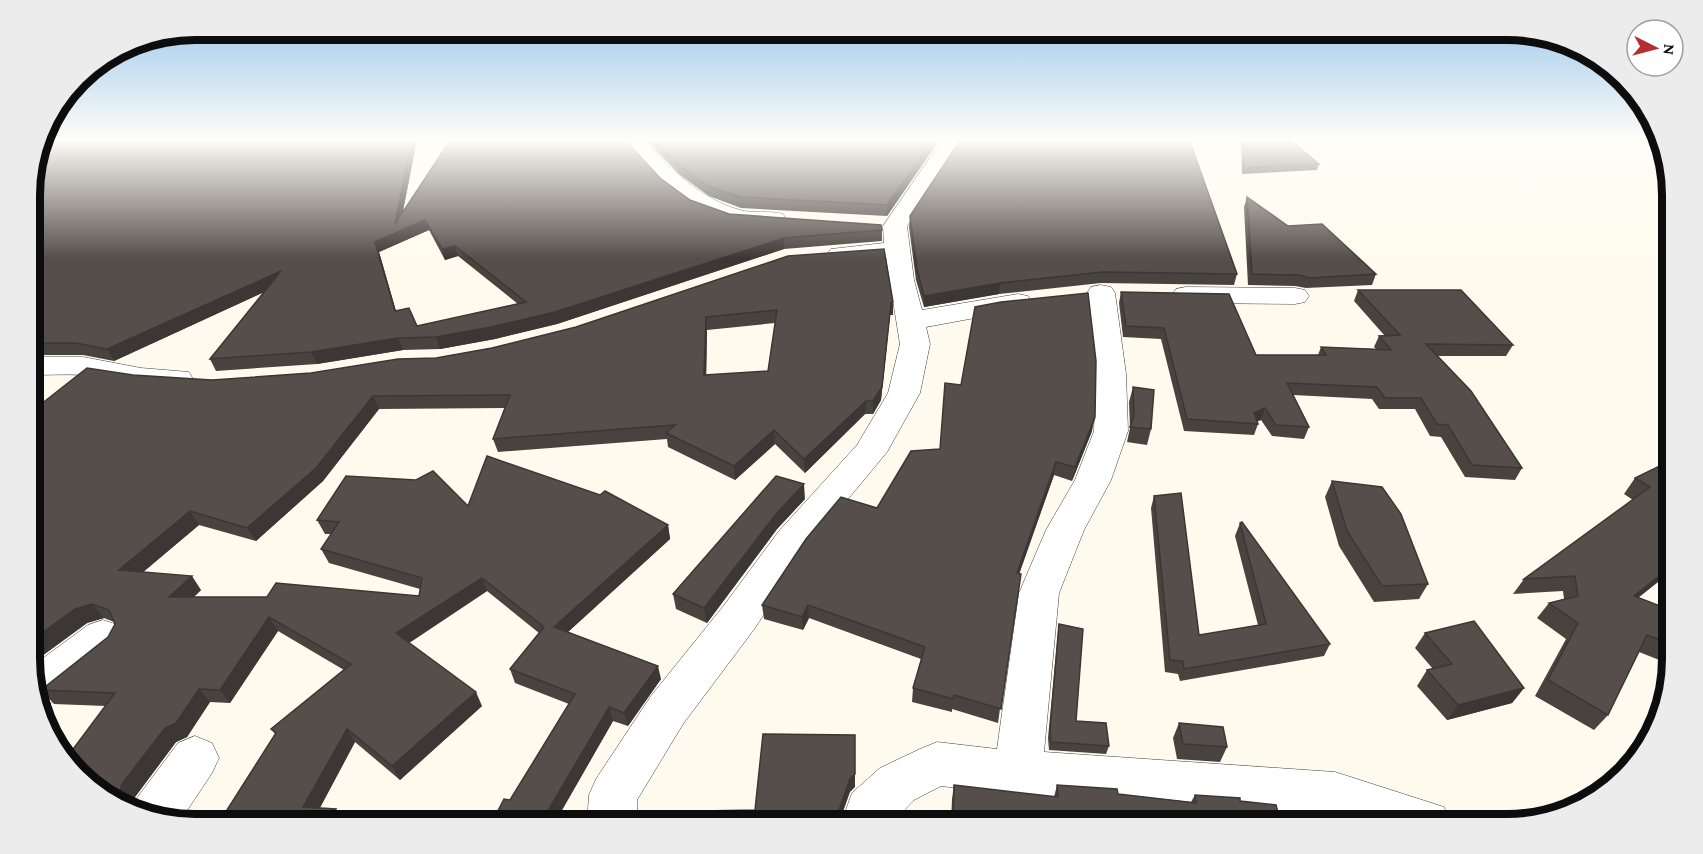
<svg xmlns="http://www.w3.org/2000/svg" width="1703" height="854" font-family="'Crimson Pro',serif">
	<rect width="100%" height="100%" fill="#fefbee"/>
	<g fill="none" stroke-linecap="round" stroke-linejoin="round">
		<g stroke="#404040" stroke-width="1">
			<g id="street">
				<path d="M620,139H642C670,168 700,199 740,210C754,214 769,210 783,214L786,219L783,224C721,239 653,187 620,139Z"/>
				<path d="M943,139H964L907,226L914,280L922,310L1018,294L1028,296L1032,302L1028,308L1018,310L926,327L930,344L920,393L887,452L805,551L755,628L683,724L637,800V824H587L589,795L596,779L651,696L725,604L779,531L857,445L888,393L900,344L886,258L840,262L831,259L827,254L831,249L884,243L883,226Z"/>
				<path d="M1101,285L1111,287L1115,293L1126,374L1128,431L1111,480L1084,530L1059,593L1044,752L1335,772L1444,807L1451,824H1352L1335,818L1018,795L941,786L914,800L891,824H841L852,793L880,768L920,749L937,742L997,749L1019,593L1046,530L1075,480L1094,431L1096,374L1087,293L1091,287Z"/>
				<path d="M1186,287L1295,288L1305,290L1309,296L1305,302L1295,304L1186,303L1176,301L1172,295L1176,289Z"/>
				<path d="M31,357H83L141,368L189,372L193,379L189,386C153,395 118,378 83,375C66,374 48,375 31,375Z"/>
				<path d="M103,620L118,625L124,637L118,649L51,703L42,707L31,681V667L88,625Z"/>
				<path d="M195,736L212,743L219,758L212,773L180,821L133,809L137,798L178,743Z"/>
			</g>
		</g>
		<use href="#street" fill="#fff" fill-rule="evenodd"/>
	</g>
	<g fill="#494340" fill-rule="evenodd">
		<path d="M417,139L403,211L660,178L690,200L729,214L882,230V241L784,249L557,324L495,339L440,349L403,350L317,364L216,371L210,359L264,292L114,361L83,355H35L31,354L30,184ZM429,230L445,260L458,256L518,304L417,326L396,311L379,252Z"/>
		<path d="M645,139H940L887,216L741,208L709,196L680,175Z"/>
		<path d="M1241,139H1289L1319,164L1317,170L1242,174Z"/>
		<path d="M1247,197L1288,226L1376,274L1372,285L1306,288L1295,286L1248,285L1244,207Z"/>
		<path d="M910,216L1237,274L1234,285L1101,283L999,294L924,307L916,280L909,227Z"/>
		<path d="M788,256L893,315H890L881,400L873,414H865L805,473L775,444L735,480L668,447L667,439L498,452L493,439L505,408L379,409L323,481L256,541L199,525L143,572L201,590L194,597H267L419,596L420,589L329,563L321,549L331,534H325L317,520L468,506L668,525L670,539L568,632L661,679L628,726L613,721L561,812L510,800L569,704L515,683L510,669L539,633L487,591L409,643L482,706L400,780L355,742L320,808L346,822L345,824H218L275,734L271,729L344,670L278,631L230,703L210,702L187,737L176,742L135,797L132,805L122,807L106,706L54,704L41,690L108,637L115,624L114,622L104,618L87,623L31,664V412L133,375L212,380L311,373L436,358L492,348L576,327ZM775,323L768,371L706,375L707,330Z"/>
		<path d="M1358,290L1513,345L1506,356H1437L1522,468L1515,480L1465,477L1441,437L1430,436L1415,409H1379L1372,399L1293,395L1309,427L1304,439L1272,436L1261,420L1257,421L1258,424L1254,435L1184,431L1161,339L1123,337L1119,303L1121,292L1256,355H1318L1321,347L1376,349L1374,347L1379,336H1385L1354,301Z"/>
		<path d="M1133,387L1151,429L1147,445L1127,442L1130,428L1129,402Z"/>
		<path d="M1092,431L1072,481L1054,475L1019,573L998,723L952,709V712L912,702L913,688L921,659L809,618L803,630L764,619L762,605L877,508L940,449Z"/>
		<path d="M1672,460L1673,570L1638,598L1673,611V659L1672,665L1639,652L1608,715L1594,730L1535,696L1566,639L1537,618L1549,603L1564,599L1563,591L1513,594L1524,579L1633,500L1624,494L1635,478Z"/>
		<path d="M1332,481L1428,584L1419,599L1374,602L1339,546L1325,497Z"/>
		<path d="M1154,496L1199,635L1258,625L1235,536L1240,523L1330,644L1324,656L1180,681L1178,674L1165,672L1151,508Z"/>
		<path d="M805,499L777,529L707,623L676,609L673,594Z"/>
		<path d="M1059,624L1076,721L1109,746L1106,754L1049,750L1048,738L1058,632Z"/>
		<path d="M1425,633L1524,688L1512,703L1447,720L1417,686L1427,670L1433,669L1415,648Z"/>
		<path d="M1179,723L1227,747L1220,762L1177,759L1173,738Z"/>
		<path d="M954,785L1054,797L1057,785L1118,794L1191,802L1195,795L1240,801L1281,824H951L952,799Z"/>
	</g>
	<g fill="#3c3734">
		<path d="M412,139H417L399,231L425,220L429,230L379,252L399,322L395,311L375,242L395,224Z"/>
		<path d="M934,139H940L887,216V205Z"/>
		<path d="M784,238V249L557,324L495,339L440,349L436,337Z"/>
		<path d="M455,246L458,256L445,260L442,249Z"/>
		<path d="M281,271L286,282L114,361L107,349Z"/>
		<path d="M1000,283L999,294L924,307V296Z"/>
		<path d="M893,302V315H890L881,400L873,414V401L891,303Z"/>
		<path d="M706,317L707,330L706,388L704,375Z"/>
		<path d="M398,338L403,350L317,364L311,352Z"/>
		<path d="M373,396L379,409L323,481L256,541L247,528Z"/>
		<path d="M866,401L865,414L805,473L804,459Z"/>
		<path d="M1265,408L1261,420L1253,423L1254,413Z"/>
		<path d="M1095,417L1092,431L1072,481L1075,467Z"/>
		<path d="M774,430L775,444L735,480L734,466Z"/>
		<path d="M1056,462L1054,475L1015,586L1017,573Z"/>
		<path d="M804,484L805,499L777,529L707,623L704,608L776,514Z"/>
		<path d="M190,511L199,525L129,584L119,570Z"/>
		<path d="M668,525L670,539L558,641L554,627Z"/>
		<path d="M1673,565V570L1621,611L1634,596Z"/>
		<path d="M192,576L201,590L179,610L169,597Z"/>
		<path d="M482,578L487,591L403,647L396,633Z"/>
		<path d="M92,604L104,618L87,623L31,664V641L75,609Z"/>
		<path d="M808,605L809,618L803,630L802,617Z"/>
		<path d="M269,617L278,631L230,703L220,690Z"/>
		<path d="M658,666L661,679L628,726L624,713Z"/>
		<path d="M1524,688L1512,703L1447,720L1458,705Z"/>
		<path d="M199,689L210,702L187,737L176,742L135,797L132,805L138,811L122,807L118,797L122,784L165,728Z"/>
		<path d="M476,692L482,706L400,780L392,766Z"/>
		<path d="M609,707L613,721L555,822L549,809Z"/>
		<path d="M347,729L355,742L313,820L303,807Z"/>
		<path d="M855,735V787L850,792L839,823V810Z"/>
		<path d="M336,809L346,822L345,824H328Z"/>
	</g>
	<g fill="#554e4a" stroke="#3c3734" stroke-width="1.5" fill-rule="evenodd">
		<path d="M42,139H412L395,224L451,139H624L660,178L690,200L729,214L881,225L882,230L784,238L555,312L491,327L436,337L398,338L311,352L210,359L281,271L107,349L75,343H31L30,184ZM425,220L442,249L455,246L526,302L417,326L409,308L395,311L375,242Z"/>
		<path d="M653,139H934L887,205L741,197L708,186L679,165Z"/>
		<path d="M961,139H1189L1237,274L1103,272L1000,283L924,296L917,269L910,216Z"/>
		<path d="M1243,139H1289L1319,164L1244,168Z"/>
		<path d="M1247,197L1288,226L1322,224L1376,274L1310,278L1299,275L1252,274Z"/>
		<path d="M884,249L893,302L891,303L882,387L873,401H866L804,459L774,430L734,466L666,433L675,425L493,439L510,395L373,396L316,468L247,528L190,511L119,570L192,576L169,597H267L276,583L419,596L422,578L321,549L339,522L317,520L346,476L416,480L433,471L468,506L487,456L600,495L605,491L668,525L554,627L658,666L624,713L609,707L549,809L601,821L599,824H491L504,799L510,800L575,694L510,669L544,627L482,578L396,633L476,692L392,766L347,729L303,807L336,809L328,824H218L276,733L271,729L351,664L269,617L220,690L199,689L176,723L165,728L122,784L118,797L127,800L122,807L65,760L115,693L41,690L108,637L115,624L109,610L92,604L75,609L31,641V412L87,368L133,375L212,380L311,373L398,359L436,358L492,348L576,327L788,256ZM777,310L768,371L704,375L706,317Z"/>
		<path d="M1358,290H1461L1513,345L1426,344L1471,391L1522,468L1472,465L1448,425L1437,424L1421,398H1385L1377,387L1287,383L1309,427L1276,425L1265,408L1254,413L1258,424L1187,419L1164,328L1126,326L1121,292L1229,294L1256,355H1326L1321,347L1391,350L1379,336L1400,335Z"/>
		<path d="M1088,293L1096,361L1095,417L1075,467L1056,462L1017,573L1021,574L1001,709L954,695L953,699L913,688L925,647L808,605L802,617L762,605L806,539L841,497L877,508L911,451L940,449L945,383L961,385L975,307L1001,302Z"/>
		<path d="M1133,387L1154,390L1151,429L1130,427L1134,416Z"/>
		<path d="M1672,460L1673,565L1634,596L1673,611V645L1647,635L1608,715L1548,680L1578,623L1549,603L1578,596L1575,576L1524,579L1650,487L1635,478Z"/>
		<path d="M776,476L804,484L776,514L704,608L673,594Z"/>
		<path d="M1332,481L1382,487L1401,514L1428,584L1382,586L1347,531Z"/>
		<path d="M1181,493L1199,635L1266,624L1240,523L1242,522L1330,644L1184,669L1183,661L1170,660L1154,496Z"/>
		<path d="M1474,621L1524,688L1458,705L1427,670L1452,664L1425,633Z"/>
		<path d="M1059,624L1083,629L1076,721L1106,723L1109,746L1051,742L1050,730Z"/>
		<path d="M1179,723L1223,727L1227,747L1183,744Z"/>
		<path d="M763,734L855,735V774L850,779L839,810L841,813H855L854,821L852,824H645L647,812L755,810Z"/>
		<path d="M954,785L1058,797L1057,785L1117,789L1118,794L1196,803L1195,795L1240,798V801L1276,805L1281,824H953Z"/>
	</g>
	<linearGradient id="sky" x2="0" y2="1"><stop stop-color="#94c4ec"/><stop offset="0.54" stop-color="#fffdf7"/><stop offset="1" stop-color="#fffdf7" stop-opacity="0"/></linearGradient>
	<rect width="1703" height="259" fill="url(#sky)"/>
	<path d="M0 0H1703V854H0ZM195 40H1507A155 155 0 0 1 1662 195V659A155 155 0 0 1 1507 814H195A155 155 0 0 1 40 659V195A155 155 0 0 1 195 40Z" fill="#ececec" fill-rule="evenodd"/>
	<path fill="none" stroke="#0d0d0d" stroke-width="8" d="M195 40H1507A155 155 0 0 1 1662 195V659A155 155 0 0 1 1507 814H195A155 155 0 0 1 40 659V195A155 155 0 0 1 195 40Z"/>
	<g transform="translate(1655 48) rotate(96)"><circle r="28" fill="#ffffff" stroke="#9e9e9e" stroke-width="1.5"/>
	<path d="M0-4.5L10 22L0 15L-10 22Z" fill="#b42e33"/>
	<text y="-9" font-size="16" font-weight="bold" text-anchor="middle" fill="#0d0d0d">N</text>
	</g>
</svg>
